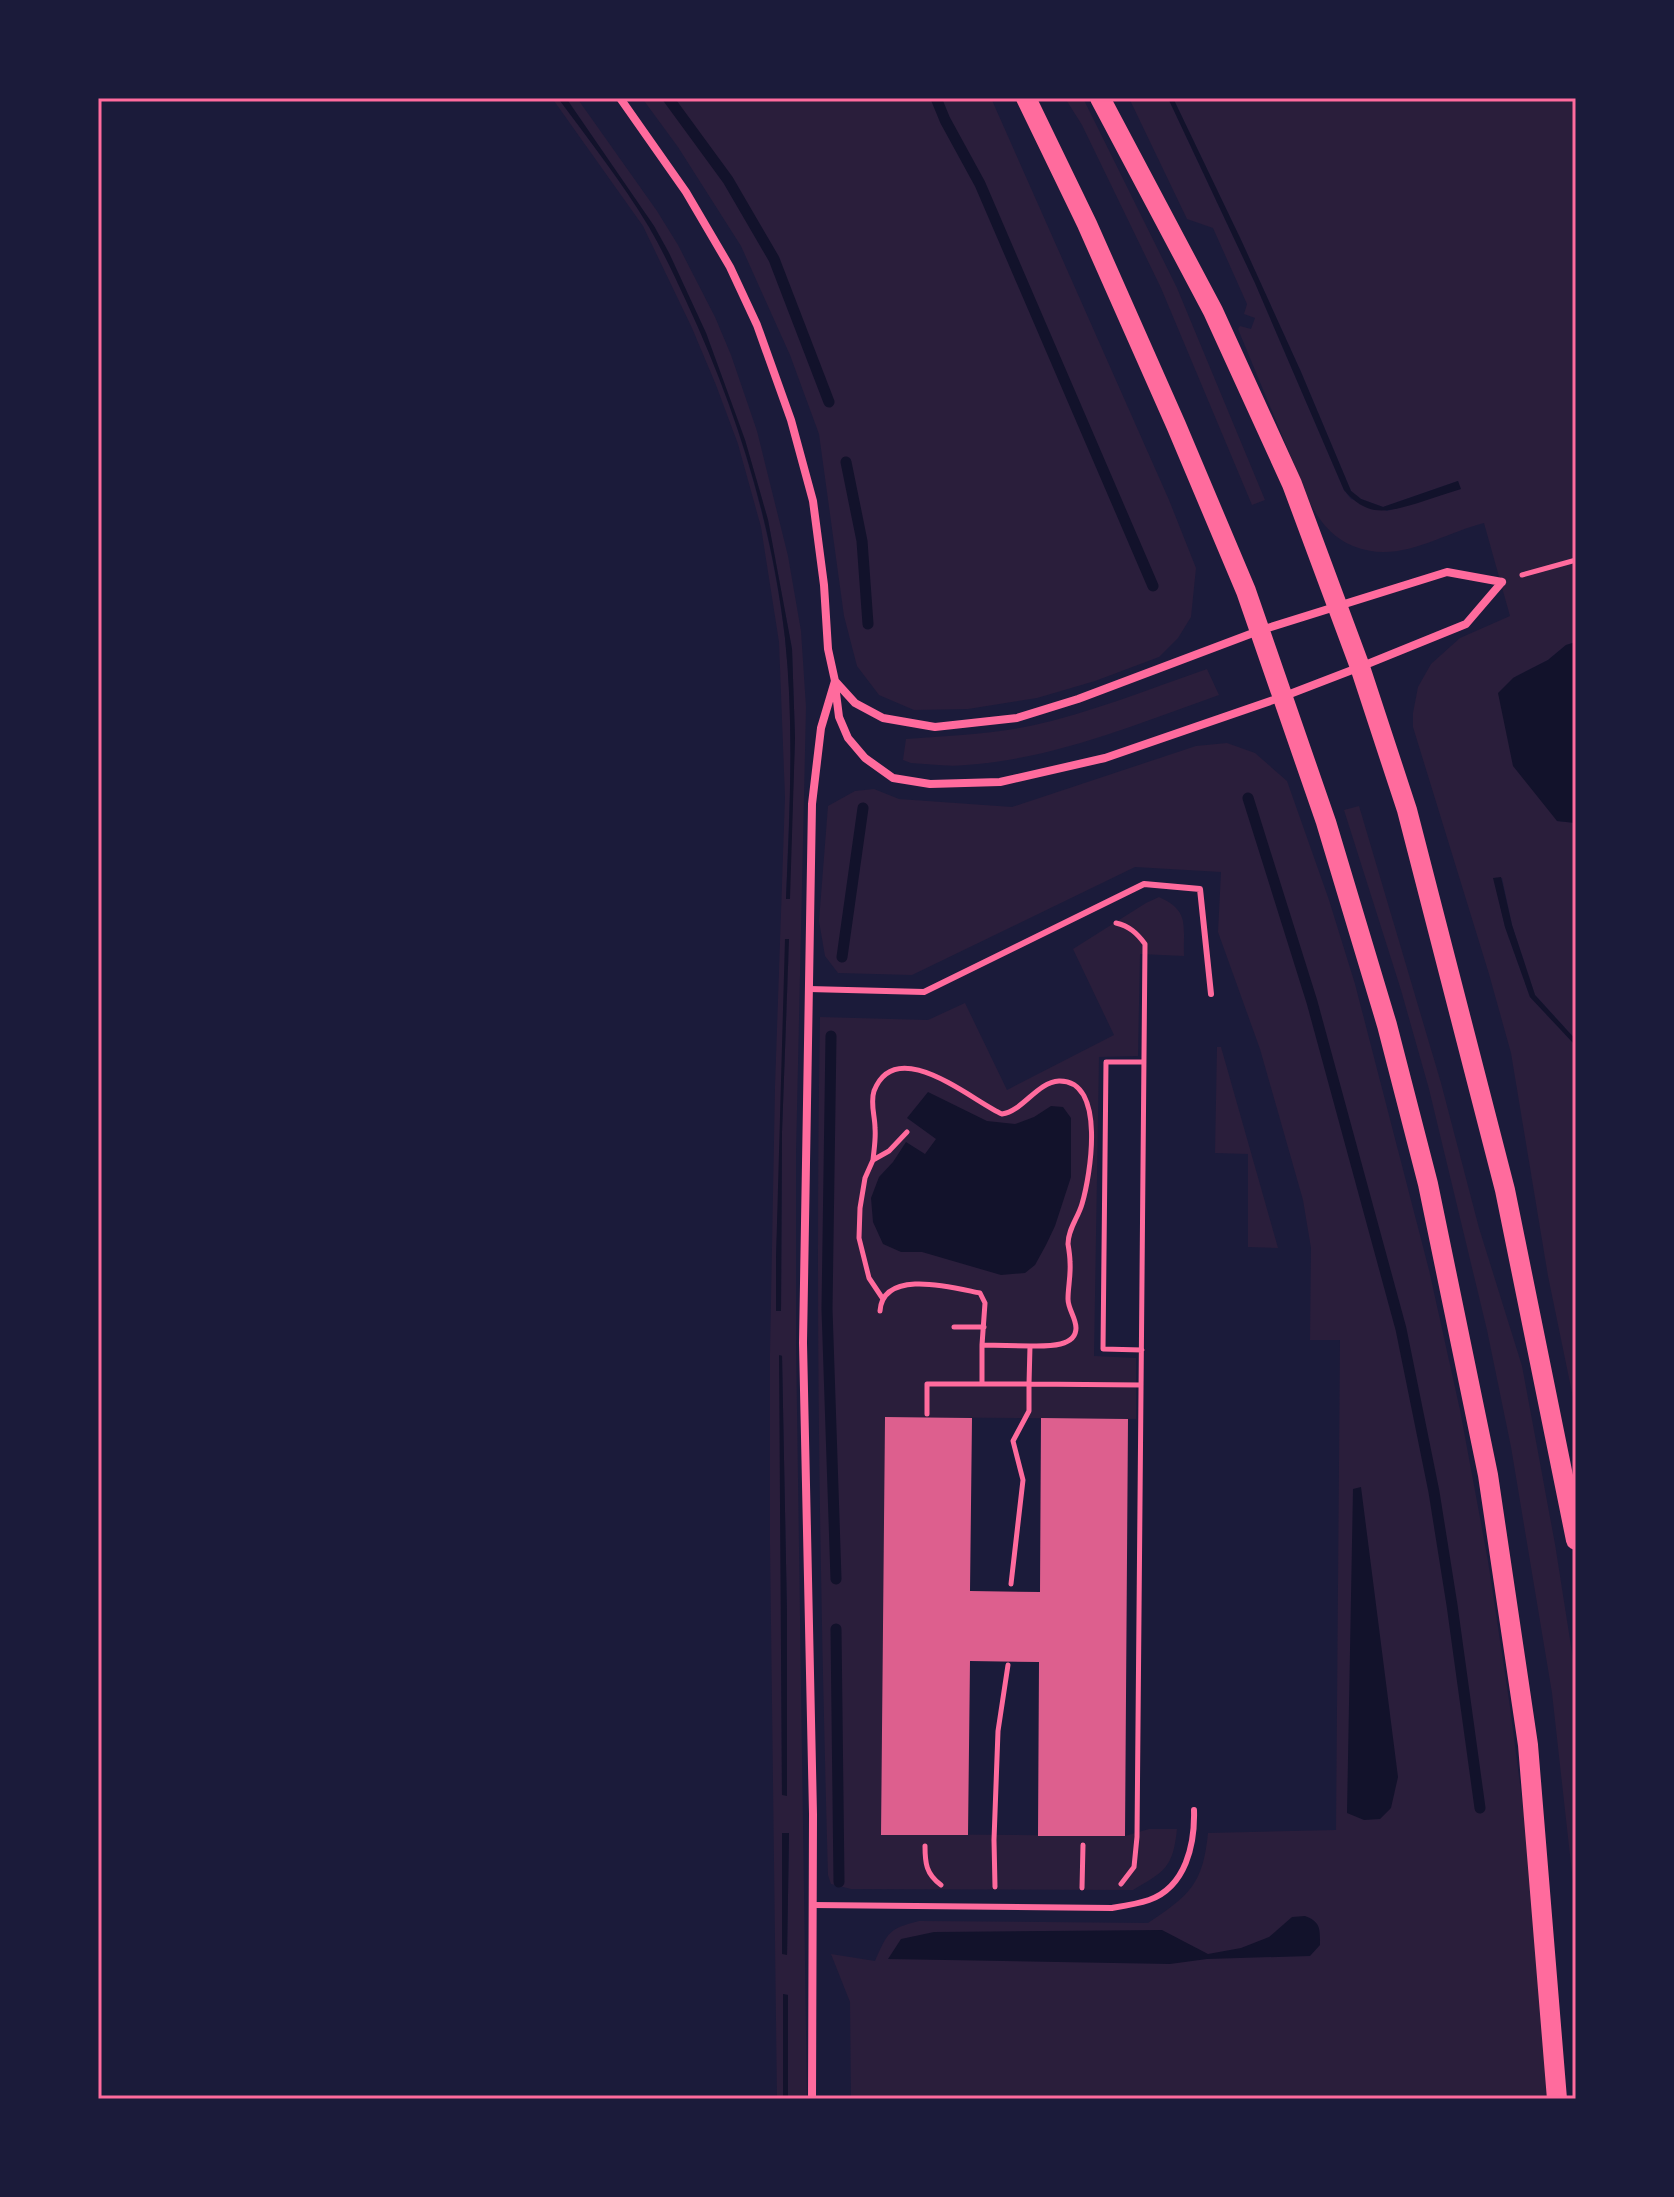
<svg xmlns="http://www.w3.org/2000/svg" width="1674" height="2197" viewBox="0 0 1674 2197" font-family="'Alegreya Sans',sans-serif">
<rect width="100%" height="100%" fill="#1b1b3a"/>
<!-- green -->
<path fill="#2a1e3b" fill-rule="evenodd" d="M 552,98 L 558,98 C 589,140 622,182 649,227 C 663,251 675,277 687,302 C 736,408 771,522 785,638 C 795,724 789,812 786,898 L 789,899 L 795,738 L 792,649 L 768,520 L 745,440 L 706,333 L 669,253 L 654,226 L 566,98 L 577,98 L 657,211 L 678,245 L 715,317 L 731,355 L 757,431 L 788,556 L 801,631 L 806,707 L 796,1154 L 796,1340 L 807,2099 L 788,2099 L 788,1995 L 783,1994 L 783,2099 L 777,2099 L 770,1545 L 770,1354 L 775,1087 L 785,797 L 779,642 L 761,527 L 738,444 L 716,385 L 692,328 L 643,226 ZM 789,939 L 782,1132 L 781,1310 L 776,1259 ZM 780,1355 L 782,1356 L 787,1615 L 787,1795 L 782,1795 ZM 782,1834 L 789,1834 L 787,1954 L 782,1953 Z
M 642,98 L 991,98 L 1169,500 L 1196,568 L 1191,617 L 1178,638 L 1159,657 L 1095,681 L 1037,698 L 968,709 L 914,710 L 879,695 L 857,666 L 844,616 L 819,434 L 790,355 L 741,246 L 678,147 Z
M 1065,98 L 1083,98 L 1177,288 L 1265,500 L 1252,505 L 1161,288 L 1082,125 Z
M 1129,98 L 1168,98 L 1255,283 L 1344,490 L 1351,499 L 1387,511 L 1460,489 L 1458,481 L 1383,507 L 1361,499 L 1351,491 L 1301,372 L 1242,242 L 1173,98 L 1576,98 L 1576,642 L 1566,645 L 1548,660 L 1513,678 L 1557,821 L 1576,823 L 1576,1040 L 1535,995 L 1512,925 L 1502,878 L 1494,878 L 1505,927 L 1530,997 L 1576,1046 L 1576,1412 L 1548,1276 L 1511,1053 L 1489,974 L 1413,727 L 1413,713 L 1418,687 L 1431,664 L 1460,638 L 1510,616 L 1484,523 C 1440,534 1399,565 1353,546 C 1333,538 1320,522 1310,503 L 1238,329 L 1240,326 L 1251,329 L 1255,318 L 1244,314 L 1247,304 L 1213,228 L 1187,219 Z
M 1207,669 L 1219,695 C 1137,724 1054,759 966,765 C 948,767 929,764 911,763 L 903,760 L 906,739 C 947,736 990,734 1030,726 C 1090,713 1149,689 1207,669 Z
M 1227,743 L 1255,753 L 1287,781 L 1329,900 L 1355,984 L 1429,1270 L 1460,1410 L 1488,1561 L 1510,1707 L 1529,1854 L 1549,2099 L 851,2099 L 850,2002 L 831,1954 L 875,1961 C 888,1932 888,1929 919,1921 L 1148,1923 C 1190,1895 1203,1884 1208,1833 L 1336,1830 L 1340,1340 L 1310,1340 L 1311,1248 L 1303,1200 L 1260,1049 L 1218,932 L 1221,872 L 1135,867 L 912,975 L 838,973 L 825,956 L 819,921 L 828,806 L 855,791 L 874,789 L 899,799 L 1012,807 L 1196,746 Z
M 1359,806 L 1441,1083 L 1479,1228 L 1522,1366 L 1555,1544 L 1576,1678 L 1576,1909 L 1552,1693 L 1511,1447 L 1487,1330 L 1429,1089 L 1401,990 L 1344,810 Z
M 1159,897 C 1190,911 1183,925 1184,956 L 1140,954 L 1138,1056 L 1099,1057 L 1094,1356 L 1136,1358 L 1136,1419 L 885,1417 L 881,1834 L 1125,1836 L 1149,1829 L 1177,1829 C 1173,1868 1165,1871 1133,1890 L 851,1889 L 831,1884 L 828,1875 C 820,1589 815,1303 820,1017 L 928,1020 L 965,1003 L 1007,1090 L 1114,1035 L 1073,949 L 1146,903 Z
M 1217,1047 L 1221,1047 L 1278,1248 L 1248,1247 L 1248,1154 L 1215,1153 Z"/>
<!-- water -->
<path fill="#12122b" d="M 558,98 L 566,98 L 654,226 L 669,253 L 706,333 L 745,440 L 768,520 L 792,649 L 795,738 L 790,899 L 786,899 C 790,812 794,725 785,638 C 772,522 736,408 687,303 C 675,277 663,251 649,227 C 622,182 589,140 558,98 Z
M 1168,98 L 1173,98 L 1242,242 L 1301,372 L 1351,491 L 1361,499 L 1383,507 L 1458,481 L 1461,489 C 1446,494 1432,498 1418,503 C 1387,512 1368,518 1344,490 L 1255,283 Z
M 1576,642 L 1576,823 L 1557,821 L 1513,766 L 1498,693 L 1513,678 L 1548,660 L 1566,645 Z
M 1501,877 L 1512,925 L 1535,995 L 1576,1040 L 1576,1046 L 1530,997 L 1505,927 L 1493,878 Z
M 785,939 L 789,939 L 782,1132 L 781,1311 L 776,1311 L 776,1259 Z
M 928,1092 L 987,1121 L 1015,1124 L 1034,1117 L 1051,1106 L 1063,1107 L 1071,1118 L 1071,1177 L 1055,1226 L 1046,1245 L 1035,1265 L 1025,1273 L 1001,1275 L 922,1252 L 901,1252 L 883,1244 L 873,1222 L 871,1198 L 879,1177 L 893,1162 L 906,1142 L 925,1154 L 936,1139 L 907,1118 Z
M 779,1355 L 782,1356 L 787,1615 L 787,1796 L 782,1795 Z
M 1361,1487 L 1398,1777 L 1391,1808 L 1380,1819 L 1364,1820 L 1347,1813 L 1353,1489 Z
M 782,1833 L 789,1833 L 787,1955 L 782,1954 Z
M 1305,1916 C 1321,1922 1320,1929 1320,1945 L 1310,1956 L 1207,1959 L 1170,1964 L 888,1959 L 901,1939 L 934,1932 L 1162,1930 L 1208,1954 L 1241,1948 L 1269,1937 L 1292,1917 Z
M 783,1994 L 788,1995 L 788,2099 L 783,2099 Z"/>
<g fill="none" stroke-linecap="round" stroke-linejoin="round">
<!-- stream -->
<path stroke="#12122b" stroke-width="11" d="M 668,98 L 728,180 L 774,259 L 829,402
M 936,98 L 945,120 L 980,184 L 1153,586
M 846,462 L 862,541 L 868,624
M 1248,798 L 1312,1002 L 1401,1329 L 1434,1492 L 1452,1605 L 1480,1808
M 842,957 L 863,808
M 831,1036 L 827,1309 L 836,1579
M 836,1629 L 839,1882"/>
</g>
<!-- building -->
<path fill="#dd5f8e" d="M 885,1417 L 972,1418 L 970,1591 L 1040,1592 L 1041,1418 L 1128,1419 L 1125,1836 L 1038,1836 L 1039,1662 L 970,1661 L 968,1835 L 881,1835 Z"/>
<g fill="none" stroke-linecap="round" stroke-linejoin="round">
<!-- path -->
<path stroke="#ff6b9d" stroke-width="5" d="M 1522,575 L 1576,560
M 1116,923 C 1129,926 1137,933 1145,944 L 1137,1837 L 1134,1867 L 1121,1884
M 907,1132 L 889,1151 L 873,1160 C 874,1149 876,1139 875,1128 C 875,1116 870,1103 874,1091 C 896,1034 971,1100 1002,1114 C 1023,1111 1037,1082 1059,1081 C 1107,1080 1090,1177 1082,1204 C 1078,1218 1068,1229 1068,1244 C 1069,1250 1070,1256 1070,1262 C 1071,1275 1068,1287 1068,1299 C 1068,1309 1076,1318 1076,1328 C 1076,1348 1044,1346 1030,1346 L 1029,1384 L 927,1384 L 927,1414
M 873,1160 L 865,1178 L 860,1208 L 859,1238 L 869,1278 L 883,1299
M 880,1311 C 883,1268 954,1288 980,1293 L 985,1303 L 982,1345 L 1030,1346
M 954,1327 L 984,1327
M 1142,1350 L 1103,1349 L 1106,1062 L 1144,1062
M 982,1384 L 982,1345
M 1011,1584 L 1023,1480 L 1013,1441 L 1029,1411 L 1029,1384 L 1141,1385
M 925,1846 C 925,1863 926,1874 941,1885
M 995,1887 L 994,1840 L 998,1731 L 1008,1665
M 1082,1888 L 1083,1845"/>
<!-- service -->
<path stroke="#ff6b9d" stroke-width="6" d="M 809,989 L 924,992 L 1144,884 L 1200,889 L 1211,994
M 813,1905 L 1112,1908 C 1124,1906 1137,1904 1149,1900 C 1186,1887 1195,1844 1194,1810"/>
<!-- minor -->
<path stroke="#ff6b9d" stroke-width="8" d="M 620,98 L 686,192 L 730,267 L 757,325 L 791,420 L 813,501 L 824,585 L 828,649 L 835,681 L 821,728 L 812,804 L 803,1343 L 813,1814 L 812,2099
M 835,681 L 855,703 L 883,718 L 935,727 L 1017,718 L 1078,699 L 1261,630 L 1447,572 L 1502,582
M 835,685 L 839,717 L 848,738 L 865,758 L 893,778 L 930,784 L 1000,782 L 1105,758 L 1282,697 L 1360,667 L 1466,624 L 1502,582"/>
<!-- primary -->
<path stroke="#ff6b9d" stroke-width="20" d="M 1026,98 L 1087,224 L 1176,425 L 1246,591 L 1326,822 L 1387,1025 L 1428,1184 L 1488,1475 L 1528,1745 L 1557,2099
M 1100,98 L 1213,311 L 1292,484 L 1360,667 L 1407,810 L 1505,1190 L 1576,1540"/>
</g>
<!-- border -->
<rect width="1674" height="2197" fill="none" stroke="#1b1b3a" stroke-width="200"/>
<rect x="100" y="100" width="1474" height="1997" fill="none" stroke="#ff6b9d" stroke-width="3"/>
</svg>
